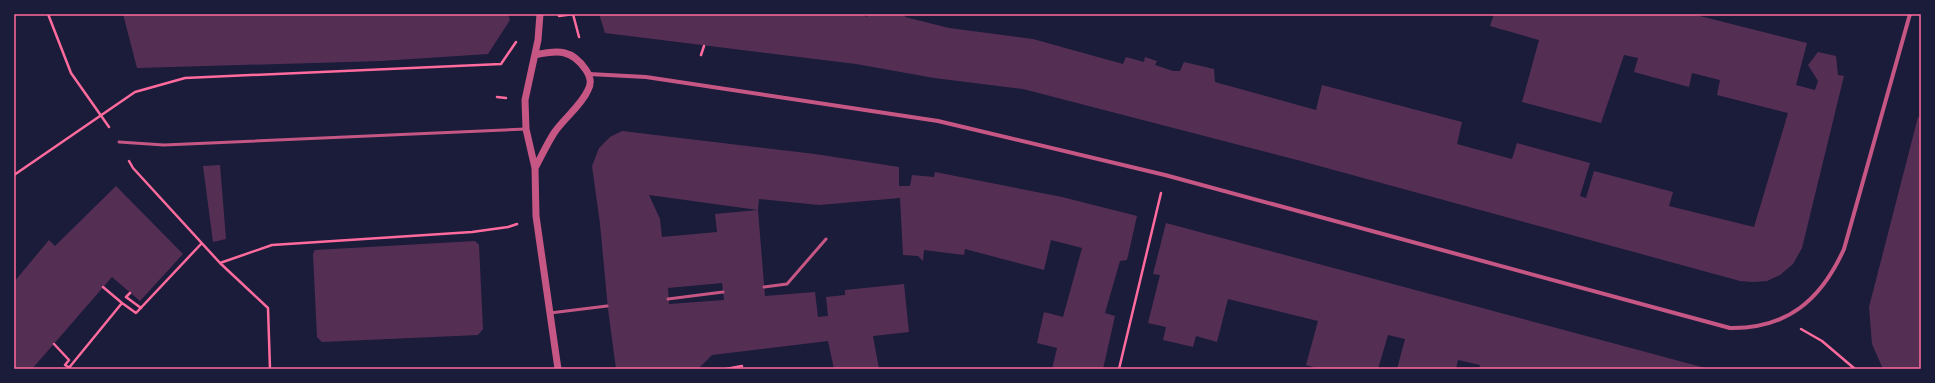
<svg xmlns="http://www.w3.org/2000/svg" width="1935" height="383" viewBox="0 0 1935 383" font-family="Arial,sans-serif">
<rect width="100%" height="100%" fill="#1b1b3a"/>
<!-- building -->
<path fill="#542f53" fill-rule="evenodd" d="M 123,14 L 508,14 L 510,20 L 488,54 L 381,61 L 137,68 Z
M 599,14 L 861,14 L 867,17 L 868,14 L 905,14 L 905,17 L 949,28 L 1033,39 L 1123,64 L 1126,57 L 1144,62 L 1145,57 L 1157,61 L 1155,65 L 1173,71 L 1180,71 L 1184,62 L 1214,69 L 1215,82 L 1316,110 L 1322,85 L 1462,122 L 1457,144 L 1512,159 L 1517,143 L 1590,163 L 1580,196 L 1586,198 L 1594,171 L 1673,192 L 1669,206 L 1754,227 L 1788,113 L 1717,95 L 1720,80 L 1692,73 L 1689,87 L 1634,72 L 1638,58 L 1624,55 L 1601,123 L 1522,102 L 1539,40 L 1490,26 L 1494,14 L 1692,14 L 1807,43 L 1796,85 L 1815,90 L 1818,81 L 1808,65 L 1818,52 L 1836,56 L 1838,75 L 1844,76 L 1802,248 L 1793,264 L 1780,275 L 1767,281 L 1752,282 L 1740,281 L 1301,161 L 1023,89 L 934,78 L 856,64 L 605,33 Z
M 1918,117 L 1921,118 L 1921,369 L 1883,369 L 1872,344 L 1869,307 Z
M 622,131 L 815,154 L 899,167 L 899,186 L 910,186 L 912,175 L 934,177 L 935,172 L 1062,197 L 1137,216 L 1127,260 L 1120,261 L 1105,313 L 1115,316 L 1103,369 L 1052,369 L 1057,348 L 1037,343 L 1044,312 L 1063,317 L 1082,248 L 1051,240 L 1044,270 L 965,249 L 964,255 L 924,250 L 923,261 L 918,256 L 903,255 L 900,198 L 819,205 L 759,199 L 758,210 L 649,195 L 660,219 L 662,237 L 717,232 L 715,214 L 758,210 L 765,296 L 815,292 L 818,317 L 828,316 L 826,297 L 845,295 L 845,290 L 904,284 L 909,332 L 873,336 L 879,369 L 834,369 L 828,341 L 712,355 L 699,368 L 616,369 L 608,309 L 600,224 L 592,166 L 599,148 L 610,137 ZM 722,283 L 724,300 L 669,304 L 668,288 Z
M 220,165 L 226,239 L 213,242 L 203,166 Z
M 116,186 L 183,254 L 140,301 L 112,277 L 32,369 L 14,369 L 14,282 L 49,240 L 55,246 Z
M 1166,223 L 1248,245 L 1709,369 L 1479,369 L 1480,365 L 1458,360 L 1456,369 L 1397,369 L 1405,339 L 1388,335 L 1378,369 L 1320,369 L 1306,365 L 1318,321 L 1228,299 L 1217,342 L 1196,336 L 1193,347 L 1163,340 L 1166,327 L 1148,323 L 1160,275 L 1153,274 Z
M 475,241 L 479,245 L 483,329 L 478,335 L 322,342 L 317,337 L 313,254 L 315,250 Z"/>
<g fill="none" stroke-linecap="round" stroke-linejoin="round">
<!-- path -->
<path stroke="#ff6b9d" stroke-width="2.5" d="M 48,14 L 71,73 L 109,127
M 573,14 L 579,37
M 559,16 L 574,14
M 701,55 L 704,46
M 497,97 L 506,98
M 129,161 L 133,168 L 220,263 L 272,245 L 472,232 L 508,227 L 517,224
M 14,175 L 135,92 L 185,78 L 501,64 L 516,42
M 220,263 L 268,308 L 270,369
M 103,287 L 122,303
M 130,293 L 126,297 L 141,308
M 1801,329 L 1822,341 L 1855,369
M 54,344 L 69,360 L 65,365 L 70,368
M 68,369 L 122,303 L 136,313 L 201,244
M 726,369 L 742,366
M 1119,369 L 1161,193"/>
<!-- service -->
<path stroke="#c65784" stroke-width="3" d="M 119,142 L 164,145 L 526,129
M 764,287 L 787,284 L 826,239
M 668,299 L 723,292
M 550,313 L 607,306"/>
<!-- minor -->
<path stroke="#c65784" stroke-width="4" d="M 589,74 L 646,77 L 938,121 L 1165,175 L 1730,328 C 1787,329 1821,300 1844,249 L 1910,14"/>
<!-- tertiary -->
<path stroke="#c65784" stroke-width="7" d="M 540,14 L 538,40 L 525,100 L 526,129 L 535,168 L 536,216 L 558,369
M 535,168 C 541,157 547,144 554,133 C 564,118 581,106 588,90 C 592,83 590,76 586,70 C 572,49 558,50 535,55"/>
</g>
<!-- border -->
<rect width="1935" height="383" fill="none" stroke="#1b1b3a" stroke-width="30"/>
<rect x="15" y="15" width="1905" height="353" fill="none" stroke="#ff6b9d" stroke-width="1.5"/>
</svg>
